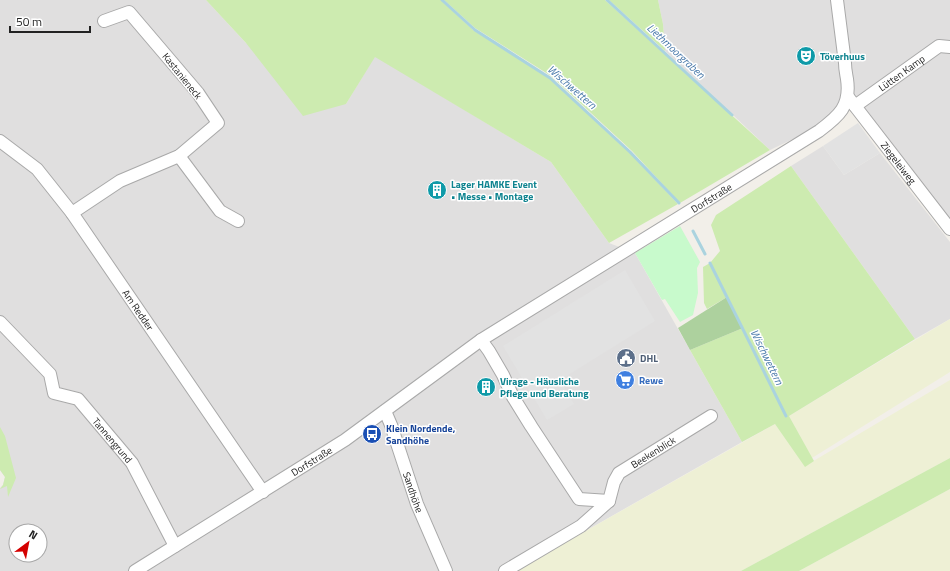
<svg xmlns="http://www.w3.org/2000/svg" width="950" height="571" viewBox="0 0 950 571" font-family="'Titillium Web',sans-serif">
<rect width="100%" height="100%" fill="#f2efe9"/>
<!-- residential -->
<path fill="#e0dfdf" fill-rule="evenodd" d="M 0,0 L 206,0 L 246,43 L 346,104 L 375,56 L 551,162 L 609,243 L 635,253 L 742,442 L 515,571 L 0,571 L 0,488 L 3,485 L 5,477 L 0,470 ZM 16,531 L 40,531 L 40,555 L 16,555 Z
M 658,0 L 950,0 L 950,221 L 844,87 L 840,107 L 816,128 L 770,150 L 665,51 L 663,24 Z
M 823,146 L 844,175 L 880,153 L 950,242 L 950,319 L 915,339 L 791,166 Z"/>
<!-- farmland -->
<path fill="#eef0d5" d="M 950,319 L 950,372 L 812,458 L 789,416 Z
M 950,380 L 950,458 L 741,571 L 515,571 L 775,424 L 805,466 Z
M 950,489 L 950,571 L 799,571 Z"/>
<!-- grass -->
<path fill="#cdebb0" d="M 206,0 L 441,0 L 473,30 L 549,78 L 629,152 L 678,204 L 609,243 L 551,162 L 375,57 L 346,104 L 303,116 L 246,43 Z
M 444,0 L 605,0 L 770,150 L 680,203 L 632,151 L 551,76 L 475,28 Z
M 609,0 L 658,0 L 663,24 L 665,51 Z
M 791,166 L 915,339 L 789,416 L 814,461 L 805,467 L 775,424 L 742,442 L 690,350 L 743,328 L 727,297 L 707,309 L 704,303 L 703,267 L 710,263 L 720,251 L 711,225 L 716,215 Z
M 0,427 L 5,436 L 16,478 L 8,497 L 7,486 L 0,489 L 3,485 L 5,477 L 0,470 Z
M 950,458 L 950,489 L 799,571 L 741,571 Z"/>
<!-- forest -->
<path fill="#add19e" d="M 727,297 L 743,328 L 690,350 L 678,328 Z"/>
<!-- park -->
<path fill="#c8facc" d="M 680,226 L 700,262 L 697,268 L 698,293 L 693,315 L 680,322 L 665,299 L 662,300 L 635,253 Z"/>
<!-- parking -->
<path fill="#e2e2e2" d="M 858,123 L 880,153 L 844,175 L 823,146 Z
M 625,270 L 655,321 L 568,375 L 573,382 L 564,388 L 574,404 L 547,420 L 503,346 Z"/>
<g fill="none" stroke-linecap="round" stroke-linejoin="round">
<!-- stream -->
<path stroke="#aad3df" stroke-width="3" d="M 442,0 L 475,30 L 550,78 L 630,152 L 679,203
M 607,0 L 732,115
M 693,231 L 705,254
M 710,263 L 786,416"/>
<!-- street casing -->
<g stroke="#a9a9a9" stroke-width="14">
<g id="street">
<path id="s1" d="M 848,97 L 950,229"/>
<path id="s2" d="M 855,106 L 939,46 L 950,47"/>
<path id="s3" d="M 0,141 L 37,169 L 72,213 L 263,492"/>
<path d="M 179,156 L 220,211 L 238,221"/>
<path d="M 72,213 L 120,181 L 179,156 L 218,123 L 198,93 L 129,12 L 104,21"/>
<path id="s4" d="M 0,322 L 50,374 L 54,393 L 78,399 L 132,463 L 175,546"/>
<path id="s5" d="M 481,340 L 489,351 L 503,375 L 513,397 L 531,426 L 579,499 L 609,501 L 614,482 L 619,473 L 711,416"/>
<path id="s6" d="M 385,411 L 391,425 L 417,504 L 446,571"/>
<path id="s7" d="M 135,571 L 345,440 L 481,340 L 819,131 C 839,116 851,106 847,79 C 846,73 845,69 845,63 L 837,0"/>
<path d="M 505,571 L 581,526 L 609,501"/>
</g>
</g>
<!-- street -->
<use href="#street" stroke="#fff" stroke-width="12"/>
</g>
<!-- icons -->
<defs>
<g id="theatre-disc" transform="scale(1)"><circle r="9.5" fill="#0f9aa8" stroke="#fff"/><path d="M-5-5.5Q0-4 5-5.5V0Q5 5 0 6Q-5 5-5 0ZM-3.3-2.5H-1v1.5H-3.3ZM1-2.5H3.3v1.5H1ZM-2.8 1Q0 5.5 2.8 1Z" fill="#fff"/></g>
<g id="building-disc" transform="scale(1)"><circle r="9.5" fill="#0f9aa8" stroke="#fff"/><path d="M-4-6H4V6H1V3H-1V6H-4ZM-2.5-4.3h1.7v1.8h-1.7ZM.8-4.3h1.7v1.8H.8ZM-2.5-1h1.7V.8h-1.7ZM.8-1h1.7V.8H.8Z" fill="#fff"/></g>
<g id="civic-disc" transform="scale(1)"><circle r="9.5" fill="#5c6f8a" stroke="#fff"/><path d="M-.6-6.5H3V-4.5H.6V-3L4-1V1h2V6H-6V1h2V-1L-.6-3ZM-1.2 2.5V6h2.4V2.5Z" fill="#fff"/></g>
<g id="supermarket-disc" transform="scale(1)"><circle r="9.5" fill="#3f7fe0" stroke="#fff"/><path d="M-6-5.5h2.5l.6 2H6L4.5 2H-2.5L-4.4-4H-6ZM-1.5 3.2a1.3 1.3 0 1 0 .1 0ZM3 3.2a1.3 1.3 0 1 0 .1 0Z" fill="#fff"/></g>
<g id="bus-disc" transform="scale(1)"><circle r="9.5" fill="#1a4fb4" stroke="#fff"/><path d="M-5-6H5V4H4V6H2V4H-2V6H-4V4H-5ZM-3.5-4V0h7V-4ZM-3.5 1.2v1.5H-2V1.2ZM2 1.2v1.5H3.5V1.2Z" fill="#fff"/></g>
</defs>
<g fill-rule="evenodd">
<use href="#theatre-disc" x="806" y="56"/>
<use href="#building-disc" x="437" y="190"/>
<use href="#civic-disc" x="626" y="358"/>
<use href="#supermarket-disc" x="625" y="380"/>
<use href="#building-disc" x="486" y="387"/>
<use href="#bus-disc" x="372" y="434"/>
</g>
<g text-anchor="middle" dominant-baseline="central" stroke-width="3" stroke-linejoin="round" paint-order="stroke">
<!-- culture labels -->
<g font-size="10" font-weight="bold" fill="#0d838f" stroke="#fff" text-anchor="start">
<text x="820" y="56">Töverhuus</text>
<text x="451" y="184">Lager HAMKE Event<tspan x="451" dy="12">• Messe • Montage</tspan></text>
<text x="500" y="381">Virage - Häusliche<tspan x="500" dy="12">Pflege und Beratung</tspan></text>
</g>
<!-- street labels -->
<g font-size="10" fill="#222" stroke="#fff">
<text stroke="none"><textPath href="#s2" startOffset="57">Lütten Kamp</textPath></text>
<text transform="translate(182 76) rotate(51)">Kastanieneck</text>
<text stroke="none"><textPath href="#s1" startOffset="83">Ziegeleiweg</textPath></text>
<text stroke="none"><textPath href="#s7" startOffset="687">Dorfstraße</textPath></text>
<text stroke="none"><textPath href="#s3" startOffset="220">Am Redder</textPath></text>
<text stroke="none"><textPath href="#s4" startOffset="170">Tannengrund</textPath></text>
<text stroke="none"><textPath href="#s5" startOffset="287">Beekenblick</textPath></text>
<text stroke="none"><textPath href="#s7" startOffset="208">Dorfstraße</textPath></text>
<text stroke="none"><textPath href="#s6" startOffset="86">Sandhöhe</textPath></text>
</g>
<!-- service labels -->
<g font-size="10" font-weight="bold" fill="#4e5e75" stroke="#fff" text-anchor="start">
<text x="640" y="358">DHL</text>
</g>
<!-- shop labels -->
<g font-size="10" font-weight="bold" fill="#366cbe" stroke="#fff" text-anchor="start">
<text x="639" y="380">Rewe</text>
</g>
<!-- transit labels -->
<g font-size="10" font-weight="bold" fill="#164399" stroke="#fff" text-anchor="start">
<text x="386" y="428">Klein Nordende,<tspan x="386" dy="12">Sandhöhe</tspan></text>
</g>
<!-- water labels -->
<g font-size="11" font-style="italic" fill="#4a7aab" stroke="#fff">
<text transform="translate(676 51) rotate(43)">Liethmoorgraben</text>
<text transform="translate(572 87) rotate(41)">Wischwettern</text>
<text transform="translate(767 357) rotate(64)">Wischwettern</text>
</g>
</g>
<!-- north arrow -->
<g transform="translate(28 543) rotate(32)"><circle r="19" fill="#ffffff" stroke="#a7a7a7"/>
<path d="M0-3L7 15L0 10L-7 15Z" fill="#d40000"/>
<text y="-6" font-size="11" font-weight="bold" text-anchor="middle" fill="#222222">N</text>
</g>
<!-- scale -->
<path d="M10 26v6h80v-6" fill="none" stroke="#222222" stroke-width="2"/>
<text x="16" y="26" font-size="12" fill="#222222" stroke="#ffffff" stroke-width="3" paint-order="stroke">50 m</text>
</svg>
